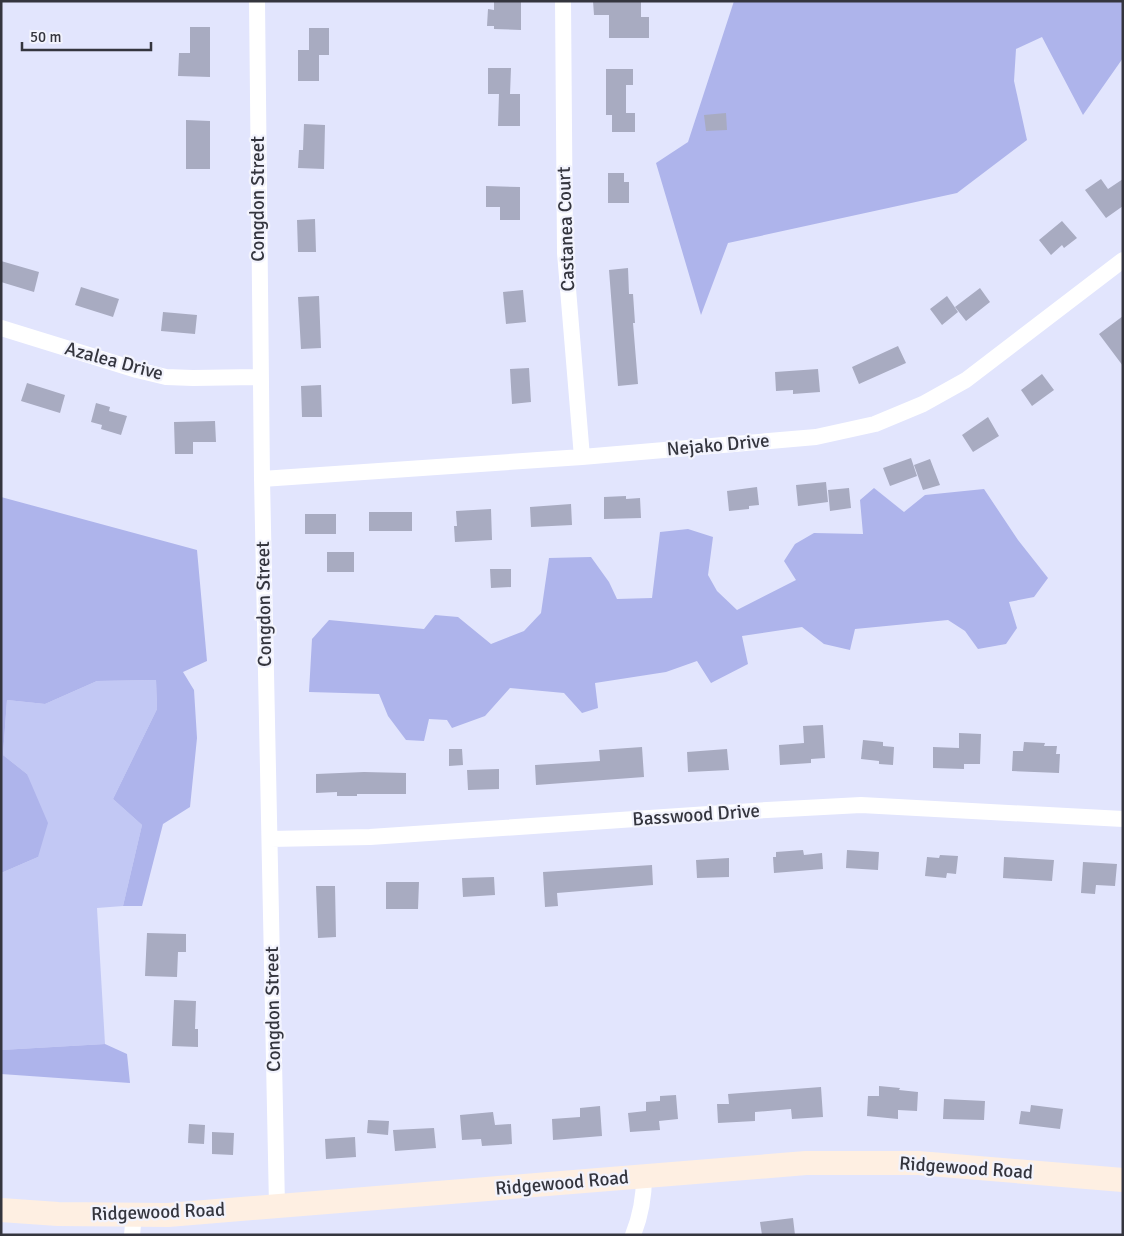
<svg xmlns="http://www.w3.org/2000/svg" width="1124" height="1236" viewBox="0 0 1124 1236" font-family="Signika,sans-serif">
<rect width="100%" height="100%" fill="#e2e5fd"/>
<!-- green -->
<path fill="#c2c8f4" d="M 156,680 L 157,709 L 113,799 L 142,825 L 123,906 L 97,908 L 105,1044 L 1,1050 L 1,873 L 38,857 L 27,774 L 3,755 L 7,700 L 45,704 L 97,681 Z"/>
<!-- forest -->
<path fill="#aeb4eb" d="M 734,1 L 1123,1 L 1123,58 L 1083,115 L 1042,37 L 1016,49 L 1014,81 L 1027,140 L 957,193 L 728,243 L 701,315 L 656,163 L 688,142 Z
M 874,488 L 904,512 L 925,495 L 984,489 L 1018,540 L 1048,578 L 1034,597 L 1009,602 L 1017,628 L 1006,644 L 978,649 L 965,631 L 948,620 L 855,629 L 850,650 L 824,644 L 802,627 L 742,636 L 748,664 L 711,683 L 697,661 L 666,672 L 595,683 L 598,708 L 582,713 L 564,693 L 510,688 L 485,716 L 452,728 L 447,720 L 429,719 L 424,741 L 406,740 L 388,716 L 379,694 L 309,692 L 312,639 L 329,620 L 424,629 L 435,615 L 458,617 L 491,644 L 524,631 L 541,613 L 549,558 L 591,557 L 609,582 L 617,599 L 652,598 L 660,532 L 688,529 L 713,537 L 708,575 L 717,591 L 737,610 L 796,580 L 784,561 L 795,544 L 814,533 L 863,534 L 860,500 Z
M 1,497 L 197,550 L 207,661 L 183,672 L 194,690 L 197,738 L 190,807 L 163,824 L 142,906 L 123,906 L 142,825 L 113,799 L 157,709 L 156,680 L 97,681 L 45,704 L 7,700 L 3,755 L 27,774 L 48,823 L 38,857 L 1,873 Z
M 105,1044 L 127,1054 L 130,1083 L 1,1074 L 1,1050 Z"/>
<!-- building -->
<path fill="#a8abc1" d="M 494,1 L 521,1 L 521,30 L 494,29 L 494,26 L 487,26 L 488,9 L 494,10 Z
M 593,1 L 641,1 L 641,17 L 649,17 L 649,38 L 609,38 L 609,15 L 594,15 Z
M 190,27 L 210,27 L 210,77 L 178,76 L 179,53 L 190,53 Z
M 309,28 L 329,28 L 329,55 L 319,55 L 319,81 L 298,81 L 298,50 L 309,50 Z
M 488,68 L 511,68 L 510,94 L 520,94 L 520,126 L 498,126 L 499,94 L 488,94 Z
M 606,69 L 633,69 L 633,85 L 626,85 L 626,113 L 635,113 L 635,132 L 612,132 L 612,115 L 606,115 Z
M 726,113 L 727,130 L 706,131 L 704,115 Z
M 186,120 L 210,121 L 210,169 L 186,169 Z
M 304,124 L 325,125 L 324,169 L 298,168 L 299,150 L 303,150 Z
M 608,173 L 624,173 L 624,182 L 629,182 L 629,203 L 608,203 Z
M 1101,179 L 1108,189 L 1123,179 L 1123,206 L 1106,218 L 1085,190 Z
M 486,186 L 520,187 L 520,220 L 500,220 L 500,207 L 486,207 Z
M 315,219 L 316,252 L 298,252 L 297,220 Z
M 1062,221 L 1077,238 L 1064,248 L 1062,245 L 1051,255 L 1039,240 Z
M 1,261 L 39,272 L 34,292 L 1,282 Z
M 628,268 L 629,294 L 633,294 L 635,323 L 633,323 L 638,384 L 618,386 L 609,270 Z
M 81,287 L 119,299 L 113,317 L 75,305 Z
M 980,288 L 990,302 L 966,321 L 955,307 Z
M 523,290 L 526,322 L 506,324 L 503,292 Z
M 319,296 L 321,348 L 301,349 L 298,297 Z
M 947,296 L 958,312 L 942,325 L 930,309 Z
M 163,312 L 197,315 L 195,334 L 161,331 Z
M 1123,316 L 1123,366 L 1099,334 Z
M 898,346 L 906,363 L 859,384 L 852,367 Z
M 529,368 L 531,402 L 512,404 L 510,369 Z
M 818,369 L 820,392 L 793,394 L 793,390 L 776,391 L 775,372 Z
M 1042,374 L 1054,390 L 1032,406 L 1021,390 Z
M 27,383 L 65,395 L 60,413 L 21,401 Z
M 321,385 L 322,417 L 302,417 L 301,386 Z
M 96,403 L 110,407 L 109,411 L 127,416 L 121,435 L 101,429 L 102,425 L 91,422 Z
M 988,417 L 999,436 L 973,452 L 962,435 Z
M 215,421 L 216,442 L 193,442 L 193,454 L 175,454 L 174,422 Z
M 911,458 L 917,476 L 890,486 L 883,468 Z
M 930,459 L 940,485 L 923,490 L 914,465 Z
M 826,482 L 828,502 L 798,506 L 796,485 Z
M 757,487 L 759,505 L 749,506 L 749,509 L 729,511 L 727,491 Z
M 849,488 L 851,508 L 830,511 L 828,490 Z
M 626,496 L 626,499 L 640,498 L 641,518 L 604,519 L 604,497 Z
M 571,504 L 572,525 L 531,527 L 530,507 Z
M 491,509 L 492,540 L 455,542 L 454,526 L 457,526 L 456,511 Z
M 369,512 L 412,512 L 412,531 L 369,531 Z
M 305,514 L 336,514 L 336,534 L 305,534 Z
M 327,552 L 354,552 L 354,572 L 327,572 Z
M 490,569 L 511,569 L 511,587 L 491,588 Z
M 823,725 L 825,758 L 811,759 L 811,763 L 780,765 L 779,745 L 804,743 L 803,726 Z
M 959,733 L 981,734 L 980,764 L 964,764 L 964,769 L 933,768 L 933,747 L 959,748 Z
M 863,740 L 883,742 L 883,746 L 894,747 L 893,765 L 879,764 L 879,761 L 861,759 Z
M 1024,742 L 1045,743 L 1044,746 L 1057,746 L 1056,754 L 1060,754 L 1059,773 L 1012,771 L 1013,751 L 1023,751 Z
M 642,747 L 644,777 L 536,785 L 535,765 L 600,761 L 599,750 Z
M 449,749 L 462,749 L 463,765 L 449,766 Z
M 727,749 L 729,770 L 688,772 L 687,752 Z
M 499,769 L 499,789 L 468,790 L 467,770 Z
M 364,772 L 406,773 L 406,794 L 357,794 L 357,796 L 337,796 L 337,792 L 316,793 L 316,774 Z
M 803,850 L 804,855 L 822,853 L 823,869 L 774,873 L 773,857 L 776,857 L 776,852 Z
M 847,850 L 879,852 L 878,870 L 846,868 Z
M 940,855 L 958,856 L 956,874 L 947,873 L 946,878 L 925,876 L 927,857 L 939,858 Z
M 1004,857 L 1054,860 L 1052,881 L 1003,878 Z
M 729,858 L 729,877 L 697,878 L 696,860 Z
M 1083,862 L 1117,864 L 1115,886 L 1096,885 L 1095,894 L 1081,893 Z
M 652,865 L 653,885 L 557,893 L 558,906 L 545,907 L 543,872 Z
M 494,877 L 495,895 L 463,897 L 462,878 Z
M 386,882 L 419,882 L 418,909 L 386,909 Z
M 316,886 L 335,886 L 336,937 L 318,938 Z
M 147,933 L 186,934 L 186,952 L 178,952 L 177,977 L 145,976 Z
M 174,1000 L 196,1001 L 195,1029 L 198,1029 L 198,1047 L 172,1046 Z
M 879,1086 L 900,1088 L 899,1090 L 918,1092 L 917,1111 L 898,1110 L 898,1119 L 867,1116 L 868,1096 L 879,1096 Z
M 821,1087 L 823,1117 L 792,1119 L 791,1109 L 755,1112 L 755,1121 L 718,1123 L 717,1104 L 729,1104 L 728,1094 Z
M 676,1095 L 678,1119 L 659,1121 L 660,1130 L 630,1132 L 628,1113 L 646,1111 L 646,1102 L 660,1101 L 660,1096 Z
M 944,1099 L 985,1101 L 984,1120 L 943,1119 Z
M 1031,1105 L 1063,1109 L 1060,1129 L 1019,1124 L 1021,1111 L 1030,1112 Z
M 600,1106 L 602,1136 L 553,1140 L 552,1119 L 580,1117 L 580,1108 Z
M 493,1112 L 495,1125 L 511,1124 L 512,1144 L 482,1146 L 481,1139 L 462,1140 L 460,1115 Z
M 368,1120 L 389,1121 L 388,1135 L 367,1133 Z
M 189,1124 L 205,1125 L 204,1144 L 188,1143 Z
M 434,1128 L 436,1148 L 395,1151 L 393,1130 Z
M 212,1132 L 234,1133 L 233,1155 L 212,1154 Z
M 355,1137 L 356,1157 L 326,1159 L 325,1139 Z
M 793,1218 L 795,1235 L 762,1235 L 760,1222 Z"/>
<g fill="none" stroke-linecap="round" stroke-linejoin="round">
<!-- minor -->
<path stroke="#fff" stroke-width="16" d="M 257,1 L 262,479 L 277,1206
M 563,1 L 565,253 L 582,457
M 1,328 L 137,370 L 166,377 L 193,378 L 260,377
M 262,479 L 582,457 L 816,437 L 875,424 L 923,404 L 966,380 L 1123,260
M 270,839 L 370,837 L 767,810 L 861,805 L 1123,819
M 132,1235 L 134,1214
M 633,1235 C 641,1215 644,1198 644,1177"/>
<!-- secondary -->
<path stroke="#feefe2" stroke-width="24" d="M 1,1210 L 58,1214 L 168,1215 L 806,1163 L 918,1163 L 1123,1180"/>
</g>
<g text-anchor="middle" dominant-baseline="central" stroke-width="4.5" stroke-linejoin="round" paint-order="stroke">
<!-- street labels -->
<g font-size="19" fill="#34353e" stroke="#f2f3fd">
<text transform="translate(258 199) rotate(-90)">Congdon Street</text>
<text transform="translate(566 229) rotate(-92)">Castanea Court</text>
<text transform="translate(114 361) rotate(15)">Azalea Drive</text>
<text transform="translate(718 445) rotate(-5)">Nejako Drive</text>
<text transform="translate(264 604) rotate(-91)">Congdon Street</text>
<text transform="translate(696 815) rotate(-4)">Basswood Drive</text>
<text transform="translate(273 1009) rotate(-91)">Congdon Street</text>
<text transform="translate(966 1168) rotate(4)">Ridgewood Road</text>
<text transform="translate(562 1183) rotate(-5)">Ridgewood Road</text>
<text transform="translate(158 1212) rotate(-2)">Ridgewood Road</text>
</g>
</g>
<!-- border -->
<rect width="1124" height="1236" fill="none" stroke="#34353e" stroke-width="5"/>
<!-- scale -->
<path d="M22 42v8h129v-8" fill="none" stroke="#34353e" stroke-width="2.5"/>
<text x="30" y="42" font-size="15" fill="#34353e" stroke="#f2f3fd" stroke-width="4" paint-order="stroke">50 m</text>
</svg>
